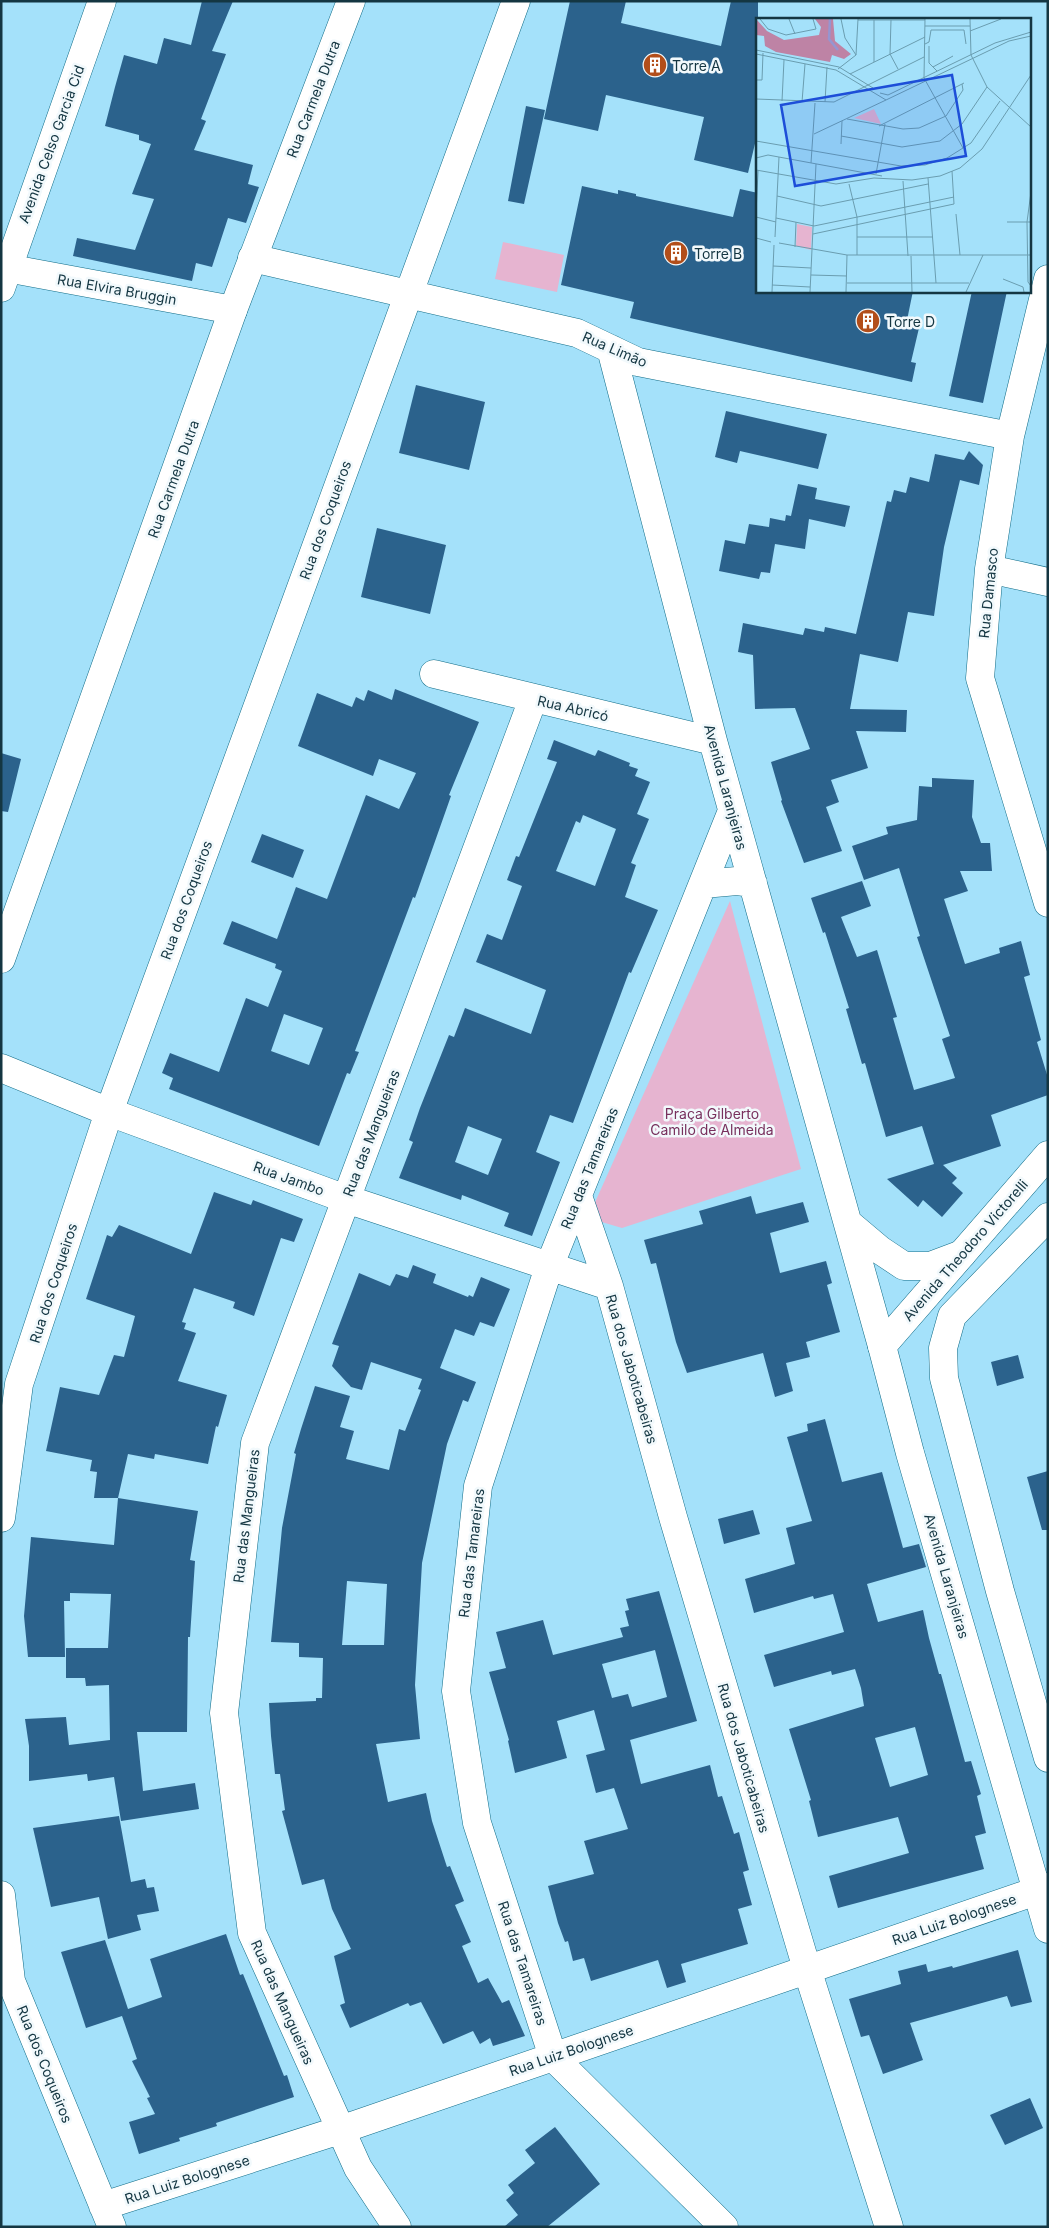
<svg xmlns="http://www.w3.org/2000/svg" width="1049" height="2228" viewBox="0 0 1049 2228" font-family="Inter,sans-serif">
<rect width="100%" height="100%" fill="#a4e1fa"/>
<!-- green -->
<path fill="#e6b4d0" d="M 503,242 L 564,255 L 557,292 L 495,279 Z
M 730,901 L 801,1169 L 622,1228 L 588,1218 Z"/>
<!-- building -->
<path fill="#2b628c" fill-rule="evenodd" d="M 202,1 L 233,1 L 212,51 L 226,54 L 201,119 L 206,121 L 194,150 L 253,165 L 248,184 L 259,187 L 246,223 L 228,218 L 212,267 L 196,263 L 192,281 L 73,256 L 77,238 L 135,250 L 154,199 L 132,194 L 151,144 L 139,140 L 139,135 L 105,126 L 115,87 L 124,55 L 157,64 L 164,38 L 191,45 Z
M 570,1 L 626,1 L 621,23 L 721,46 L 731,1 L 758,1 L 758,131 L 748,173 L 694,160 L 704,117 L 606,95 L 598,131 L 544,119 Z
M 526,106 L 545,110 L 524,204 L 508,201 Z
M 582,186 L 618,194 L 618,190 L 636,194 L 636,196 L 733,217 L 740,189 L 758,193 L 758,291 L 913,291 L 906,325 L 919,328 L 911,362 L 916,363 L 912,382 L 630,318 L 634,302 L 561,285 Z
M 972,291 L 1007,291 L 983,403 L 949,396 Z
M 416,385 L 485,402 L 469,470 L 399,453 Z
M 726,411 L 827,434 L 818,469 L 740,451 L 737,463 L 715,457 Z
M 969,451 L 983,465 L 979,485 L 960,480 L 944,547 L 934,616 L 908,612 L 898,662 L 860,654 L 850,709 L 907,710 L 906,732 L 856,731 L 868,768 L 831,780 L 839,802 L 826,807 L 842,851 L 804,863 L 781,801 L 782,800 L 771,762 L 810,749 L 795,708 L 755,709 L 753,655 L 738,652 L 743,623 L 803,635 L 805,628 L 824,632 L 825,627 L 856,634 L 887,501 L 891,502 L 894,490 L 906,493 L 910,477 L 929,482 L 935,454 L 964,460 Z
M 798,484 L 817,488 L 815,499 L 850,506 L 845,527 L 809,519 L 805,549 L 775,544 L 770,573 L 761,572 L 759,579 L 719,571 L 725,540 L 745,544 L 749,524 L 769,527 L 770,518 L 785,521 L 786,515 L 791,516 Z
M 377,528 L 446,545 L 430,614 L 361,597 Z
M 395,689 L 479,722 L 449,795 L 451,796 L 415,898 L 413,897 L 355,1051 L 359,1052 L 350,1074 L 347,1073 L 319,1146 L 169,1089 L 173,1078 L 162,1073 L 170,1053 L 219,1072 L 246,998 L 268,1007 L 282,971 L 275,968 L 276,964 L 223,944 L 232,921 L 277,939 L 296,887 L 327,899 L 366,795 L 399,809 L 416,773 L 379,759 L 373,776 L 298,746 L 317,693 L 352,707 L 356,697 L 364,701 L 368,690 L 392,700 ZM 284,1014 L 323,1028 L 309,1065 L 271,1051 Z
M 554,740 L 595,756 L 598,750 L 630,763 L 629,766 L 638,769 L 635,776 L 650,782 L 637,814 L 649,819 L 631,863 L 636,865 L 625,897 L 658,910 L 631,973 L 629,972 L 573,1123 L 550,1115 L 536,1152 L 560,1162 L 532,1236 L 504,1226 L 509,1213 L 462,1195 L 461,1200 L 399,1178 L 413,1142 L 409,1140 L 420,1108 L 449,1035 L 454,1037 L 465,1008 L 531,1034 L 546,990 L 476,962 L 487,934 L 502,940 L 522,886 L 507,880 L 516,856 L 519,857 L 557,762 L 547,759 ZM 583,815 L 616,829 L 595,886 L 556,871 L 576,821 L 580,823 ZM 468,1126 L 502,1139 L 488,1175 L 455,1162 Z
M 1,753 L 21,759 L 8,812 L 1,811 Z
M 932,778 L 974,780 L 972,817 L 981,843 L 990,843 L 992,871 L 960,871 L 968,891 L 944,899 L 965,964 L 1000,953 L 999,948 L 1021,941 L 1030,975 L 1024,977 L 1041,1040 L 1037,1042 L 1048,1078 L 1048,1095 L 991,1115 L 1001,1146 L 943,1165 L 957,1178 L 952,1183 L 963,1193 L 942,1217 L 923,1200 L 918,1207 L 887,1179 L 934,1164 L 922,1126 L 886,1137 L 865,1063 L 862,1064 L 846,1009 L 849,1008 L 825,932 L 823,933 L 811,898 L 862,881 L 871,906 L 841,917 L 857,957 L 877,950 L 897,1017 L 893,1018 L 914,1090 L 955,1078 L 942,1039 L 950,1036 L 917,937 L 920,936 L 899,868 L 864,880 L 852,846 L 888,834 L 886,827 L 917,820 L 919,786 L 932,787 Z
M 262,834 L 304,850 L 293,878 L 251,862 Z
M 214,1192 L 251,1205 L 253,1200 L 303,1219 L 294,1242 L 281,1238 L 254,1316 L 233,1308 L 235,1302 L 194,1288 L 182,1322 L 186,1323 L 184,1329 L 196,1333 L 178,1381 L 227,1395 L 218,1427 L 216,1426 L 208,1464 L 155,1454 L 154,1459 L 128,1454 L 118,1498 L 198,1511 L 190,1560 L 195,1561 L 190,1637 L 188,1637 L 187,1732 L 137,1732 L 143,1791 L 195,1783 L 199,1809 L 121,1821 L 114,1777 L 88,1781 L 87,1774 L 29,1781 L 29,1746 L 25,1719 L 66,1717 L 69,1745 L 110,1740 L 109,1685 L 86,1686 L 85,1678 L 66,1678 L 66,1648 L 108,1648 L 111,1594 L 70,1593 L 70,1601 L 64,1601 L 65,1657 L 28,1657 L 24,1616 L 31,1537 L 114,1545 L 118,1498 L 94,1498 L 97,1472 L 90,1471 L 92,1460 L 46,1451 L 60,1387 L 99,1395 L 114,1355 L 124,1357 L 135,1316 L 86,1299 L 107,1235 L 112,1237 L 119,1225 L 191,1254 Z
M 751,1196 L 756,1214 L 803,1202 L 809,1222 L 770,1233 L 780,1273 L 826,1261 L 832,1283 L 827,1285 L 840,1332 L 806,1342 L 810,1357 L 786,1363 L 793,1391 L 775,1397 L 763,1353 L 687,1373 L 676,1342 L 656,1263 L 651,1264 L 644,1240 L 703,1224 L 699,1211 Z
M 413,1265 L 436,1274 L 433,1283 L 468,1297 L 469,1295 L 473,1297 L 481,1277 L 510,1289 L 494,1327 L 480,1322 L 474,1336 L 455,1329 L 440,1368 L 476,1382 L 468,1402 L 463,1400 L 447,1444 L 422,1563 L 415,1685 L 420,1739 L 376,1744 L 388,1802 L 426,1793 L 432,1821 L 447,1867 L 450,1866 L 464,1901 L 455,1905 L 471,1942 L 462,1946 L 478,1983 L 488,1978 L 502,2003 L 509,2000 L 525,2036 L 493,2046 L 490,2038 L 480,2044 L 473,2031 L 443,2044 L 421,2002 L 410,2006 L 408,2003 L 350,2028 L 340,2005 L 345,2003 L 334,1956 L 351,1949 L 332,1909 L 324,1879 L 302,1885 L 282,1811 L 285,1810 L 280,1774 L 275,1774 L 271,1736 L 269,1703 L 316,1701 L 316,1698 L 322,1698 L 323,1658 L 299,1657 L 299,1643 L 271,1642 L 282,1528 L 296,1454 L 294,1453 L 301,1429 L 315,1386 L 350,1396 L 340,1427 L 354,1431 L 346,1459 L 389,1470 L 399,1429 L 405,1431 L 421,1390 L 418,1389 L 422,1379 L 371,1362 L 362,1390 L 351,1387 L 332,1366 L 339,1346 L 332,1344 L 359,1273 L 390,1286 L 396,1274 L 408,1278 ZM 347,1581 L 387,1584 L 384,1645 L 342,1645 Z
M 1018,1355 L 1024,1378 L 997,1386 L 991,1362 Z
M 825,1419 L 842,1482 L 882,1472 L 903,1548 L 919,1544 L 926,1567 L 867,1584 L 878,1622 L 923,1610 L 929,1638 L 939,1674 L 941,1674 L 965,1762 L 971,1761 L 981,1794 L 977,1796 L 986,1833 L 975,1836 L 984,1869 L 838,1908 L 829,1876 L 909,1853 L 898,1817 L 818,1837 L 809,1801 L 811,1800 L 789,1729 L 864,1706 L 861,1688 L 855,1669 L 832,1675 L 831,1671 L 774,1687 L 764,1655 L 844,1632 L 833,1594 L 814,1599 L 813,1596 L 754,1613 L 745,1579 L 795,1564 L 786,1528 L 812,1521 L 787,1437 L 808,1431 L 807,1424 ZM 915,1727 L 928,1775 L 890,1787 L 875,1738 Z
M 1048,1471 L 1048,1530 L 1042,1530 L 1027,1477 Z
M 753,1510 L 760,1534 L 724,1544 L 718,1519 Z
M 659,1591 L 697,1721 L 630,1740 L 641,1784 L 710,1765 L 718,1797 L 722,1796 L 734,1834 L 739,1832 L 749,1870 L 743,1872 L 752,1905 L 738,1909 L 748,1944 L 681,1964 L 686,1982 L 667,1988 L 658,1960 L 591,1981 L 584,1958 L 573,1961 L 568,1941 L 565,1942 L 558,1923 L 548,1886 L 594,1874 L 584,1841 L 628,1829 L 614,1788 L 596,1793 L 586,1755 L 605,1750 L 594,1710 L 557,1721 L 567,1758 L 515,1773 L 508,1741 L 509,1740 L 489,1672 L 506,1668 L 496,1632 L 543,1620 L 553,1655 L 623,1637 L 620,1628 L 629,1626 L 625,1611 L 629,1610 L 626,1599 ZM 655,1650 L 667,1697 L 632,1707 L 628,1694 L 612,1698 L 602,1664 Z
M 119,1816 L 131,1882 L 145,1879 L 147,1888 L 154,1887 L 159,1911 L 137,1915 L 141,1930 L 108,1939 L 99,1897 L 51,1907 L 33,1828 Z
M 226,1934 L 240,1975 L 243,1974 L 284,2076 L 287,2075 L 294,2097 L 216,2123 L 217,2126 L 179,2138 L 180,2141 L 139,2154 L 129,2122 L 155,2114 L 147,2098 L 150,2097 L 132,2061 L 137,2059 L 122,2016 L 86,2028 L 61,1952 L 105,1940 L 128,2009 L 162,1997 L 150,1959 Z
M 1018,1950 L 1032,2002 L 1011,2007 L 1007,1996 L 910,2023 L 923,2060 L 883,2074 L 869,2035 L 861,2037 L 849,1999 L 901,1984 L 898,1971 L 926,1964 L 928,1972 L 952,1966 L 953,1968 Z
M 1030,2098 L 1043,2128 L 1005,2145 L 990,2115 Z
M 555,2127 L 600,2184 L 547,2227 L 504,2227 L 518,2215 L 506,2200 L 514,2193 L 508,2185 L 535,2163 L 525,2150 Z"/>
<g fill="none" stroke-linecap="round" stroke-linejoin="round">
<!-- street casing -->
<g stroke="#106c87" stroke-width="29">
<path id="street" d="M 252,258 L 577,333 L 638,362 L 1010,436
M 1,267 L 233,310
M 1048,279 L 1010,436 L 989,569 L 980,678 L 1048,903
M 611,349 L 713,741 L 882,1346
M 989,569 L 1048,582
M 434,674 L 713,741
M 703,884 L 737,881 L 753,883
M 1,1068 L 109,1112 L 346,1199 L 609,1286
M 578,1196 L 609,1286 L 673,1517 L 807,1969 L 889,2227
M 848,1223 L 880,1250 L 904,1266 L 930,1266 L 962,1254
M 1,1518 L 19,1384 L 109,1112 L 516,1
M 1,1895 L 11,1981 L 112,2227
M 103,2206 L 340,2130 L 1048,1887
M 397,2227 L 358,2168 L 252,1933 L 224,1713 L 255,1443 L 533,699
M 724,2227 L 553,2057 L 477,1823 L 456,1691 L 478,1486 L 549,1267 L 732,811"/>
</g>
<!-- secondary casing -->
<g stroke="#106c87" stroke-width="29">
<path id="secondary" d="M 1,288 L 102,1
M 1,959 L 233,310 L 351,1"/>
</g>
<!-- primary casing -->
<g stroke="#106c87" stroke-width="29">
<path id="primary" d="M 1048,1155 L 882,1346 L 910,1453 L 1048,1929
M 1048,1217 L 952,1316 L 943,1348 L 944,1378 L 1000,1591 L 1048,1758"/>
</g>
<!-- street -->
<use href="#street" stroke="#fff" stroke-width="28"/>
<!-- secondary -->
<use href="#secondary" stroke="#fff" stroke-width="28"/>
<!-- primary -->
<use href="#primary" stroke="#fff" stroke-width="28"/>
</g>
<!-- icons -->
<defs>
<g id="building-disc" transform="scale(1.25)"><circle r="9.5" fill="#b24e1a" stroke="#f2f9fc"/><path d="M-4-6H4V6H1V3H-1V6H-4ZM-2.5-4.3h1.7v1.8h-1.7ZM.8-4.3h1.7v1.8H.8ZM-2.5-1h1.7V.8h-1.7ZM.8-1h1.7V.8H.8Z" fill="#fff"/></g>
</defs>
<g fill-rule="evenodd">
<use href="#building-disc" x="655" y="65"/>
<use href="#building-disc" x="676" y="253"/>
<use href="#building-disc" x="868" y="321"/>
</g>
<g text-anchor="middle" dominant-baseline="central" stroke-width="5" stroke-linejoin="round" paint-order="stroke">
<!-- poi labels -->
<g font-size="14" fill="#143642" stroke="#f2f9fc" text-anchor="start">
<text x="672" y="65">Torre A</text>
<text x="694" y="253">Torre B</text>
<text x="886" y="321">Torre D</text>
</g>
<!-- street labels -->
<g font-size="14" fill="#143642" stroke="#f2f9fc">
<text transform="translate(313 99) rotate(-69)">Rua Carmela Dutra</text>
<text transform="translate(51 144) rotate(-70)">Avenida Celso Garcia Cid</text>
<text transform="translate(117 289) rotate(10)">Rua Elvira Bruggin</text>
<text transform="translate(615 349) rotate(23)">Rua Limão</text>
<text transform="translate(173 479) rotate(-70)">Rua Carmela Dutra</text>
<text transform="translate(325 520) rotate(-70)">Rua dos Coqueiros</text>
<text transform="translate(988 593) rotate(-84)">Rua Damasco</text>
<text transform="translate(573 708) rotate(13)">Rua Abricó</text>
<text transform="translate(726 787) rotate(75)">Avenida Laranjeiras</text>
<text transform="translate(186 900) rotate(-70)">Rua dos Coqueiros</text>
<text transform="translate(371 1133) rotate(-69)">Rua das Mangueiras</text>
<text transform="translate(589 1168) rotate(-68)">Rua das Tamareiras</text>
<text transform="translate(289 1178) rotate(20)">Rua Jambo</text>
<text transform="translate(965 1250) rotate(-49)">Avenida Theodoro Victorelli</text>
<text transform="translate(53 1283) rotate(-72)">Rua dos Coqueiros</text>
<text transform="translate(632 1369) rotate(74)">Rua dos Jaboticabeiras</text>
<text transform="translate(246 1516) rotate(-83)">Rua das Mangueiras</text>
<text transform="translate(471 1553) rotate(-83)">Rua das Tamareiras</text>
<text transform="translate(947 1576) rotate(74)">Avenida Laranjeiras</text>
<text transform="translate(744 1758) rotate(74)">Rua dos Jaboticabeiras</text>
<text transform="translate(954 1919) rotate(-19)">Rua Luiz Bolognese</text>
<text transform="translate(523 1963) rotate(72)">Rua das Tamareiras</text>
<text transform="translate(283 2002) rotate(66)">Rua das Mangueiras</text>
<text transform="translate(571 2050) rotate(-19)">Rua Luiz Bolognese</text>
<text transform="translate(45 2064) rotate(68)">Rua dos Coqueiros</text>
<text transform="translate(187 2179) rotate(-18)">Rua Luiz Bolognese</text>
</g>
<!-- park labels -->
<g font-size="14" fill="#78305d" stroke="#f2f9fc">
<text x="712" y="1113">Praça Gilberto<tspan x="712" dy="16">Camilo de Almeida</tspan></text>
</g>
</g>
<!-- overview -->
<g transform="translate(756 18)">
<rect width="275" height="275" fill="#a4e1fa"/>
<path d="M 118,91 L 125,106 L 98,100 ZM 41,206 L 56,209 L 55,232 L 40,228 Z" fill="#e6b4d0"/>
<path d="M 59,1 L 77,1 L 79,23 L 95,36 L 88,41 L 76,37 L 74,44 L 20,34 L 9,28 L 8,18 L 0,17 L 1,2 L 11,13 L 28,22 L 63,17 L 65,9 Z" fill="#be83a5"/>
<path fill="none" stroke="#9695d0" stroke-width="2.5" d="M 74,1 L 73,21 L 82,32"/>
<path fill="none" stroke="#6a9db0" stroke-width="1" d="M 4,1 L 12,11 L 30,17 L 60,11 L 57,1M 33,1 L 39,16M 85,1 L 89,20 L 100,37M 169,1 L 168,60 L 207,130M 214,1 L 215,37 L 231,69 L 275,109M 102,2 L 169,2M 135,2 L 134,36 L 142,51M 169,8 L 214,8M 214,13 L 245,1M 169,26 L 173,24 L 175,12 L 208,12 L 210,26M 173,28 L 173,45 L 181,53M 0,32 L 83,49 L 117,70M 0,36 L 80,52 L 130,82 L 253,23 L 275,18M 118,44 L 118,2M 177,49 L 197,38M 82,51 L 100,37 L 102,1M 94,56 L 169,19M 0,62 L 6,62 L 7,35M 124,75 L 132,77 L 239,25 L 275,14M 0,81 L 78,84 L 168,39M 26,83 L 28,42M 46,84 L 49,46M 69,84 L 71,49M 91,101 L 147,111 L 163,110 L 190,98 L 207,72 L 206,66M 123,108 L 208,65M 58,116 L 130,82M 85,118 L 146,129 L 184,123 L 206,106 L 231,69M 0,123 L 145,148 L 169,147 L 191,140 L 215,125 L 244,83M 85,126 L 86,103M 0,140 L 12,137 L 126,158M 55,145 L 59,85M 0,152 L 80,166 L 118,160 L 156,162 L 184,158 L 204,150 L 226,131 L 275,57M 120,156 L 129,106M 172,160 L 180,265M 147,163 L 152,238M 93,166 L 101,199 L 101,237M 275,174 L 271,204 L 272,264 L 275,268M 21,178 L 65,188 L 172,166M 0,196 L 2,153M 200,196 L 204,237M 0,199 L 20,204M 20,200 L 58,208 L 198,179M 251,204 L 275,204M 57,216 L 198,186 L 196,153M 19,219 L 23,139M 101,219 L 177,219M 0,220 L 15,224M 23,225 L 91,237 L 275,237M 39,229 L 40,204M 155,238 L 156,274M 17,248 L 55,250M 55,257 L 91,258M 247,261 L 267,269 L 268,274M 91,265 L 213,265M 16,267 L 54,269M 16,274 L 18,227M 54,274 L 60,146M 90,274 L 91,237M 210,274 L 227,237"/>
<path fill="#1d4ed8" fill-opacity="0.15" stroke="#1d4ed8" stroke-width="2.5" d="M 196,57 L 210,138 L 39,168 L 25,87 Z"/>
<rect width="275" height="275" fill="none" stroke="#143642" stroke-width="2.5"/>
</g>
<!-- border -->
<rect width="1049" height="2228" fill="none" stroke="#143642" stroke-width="5"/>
</svg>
